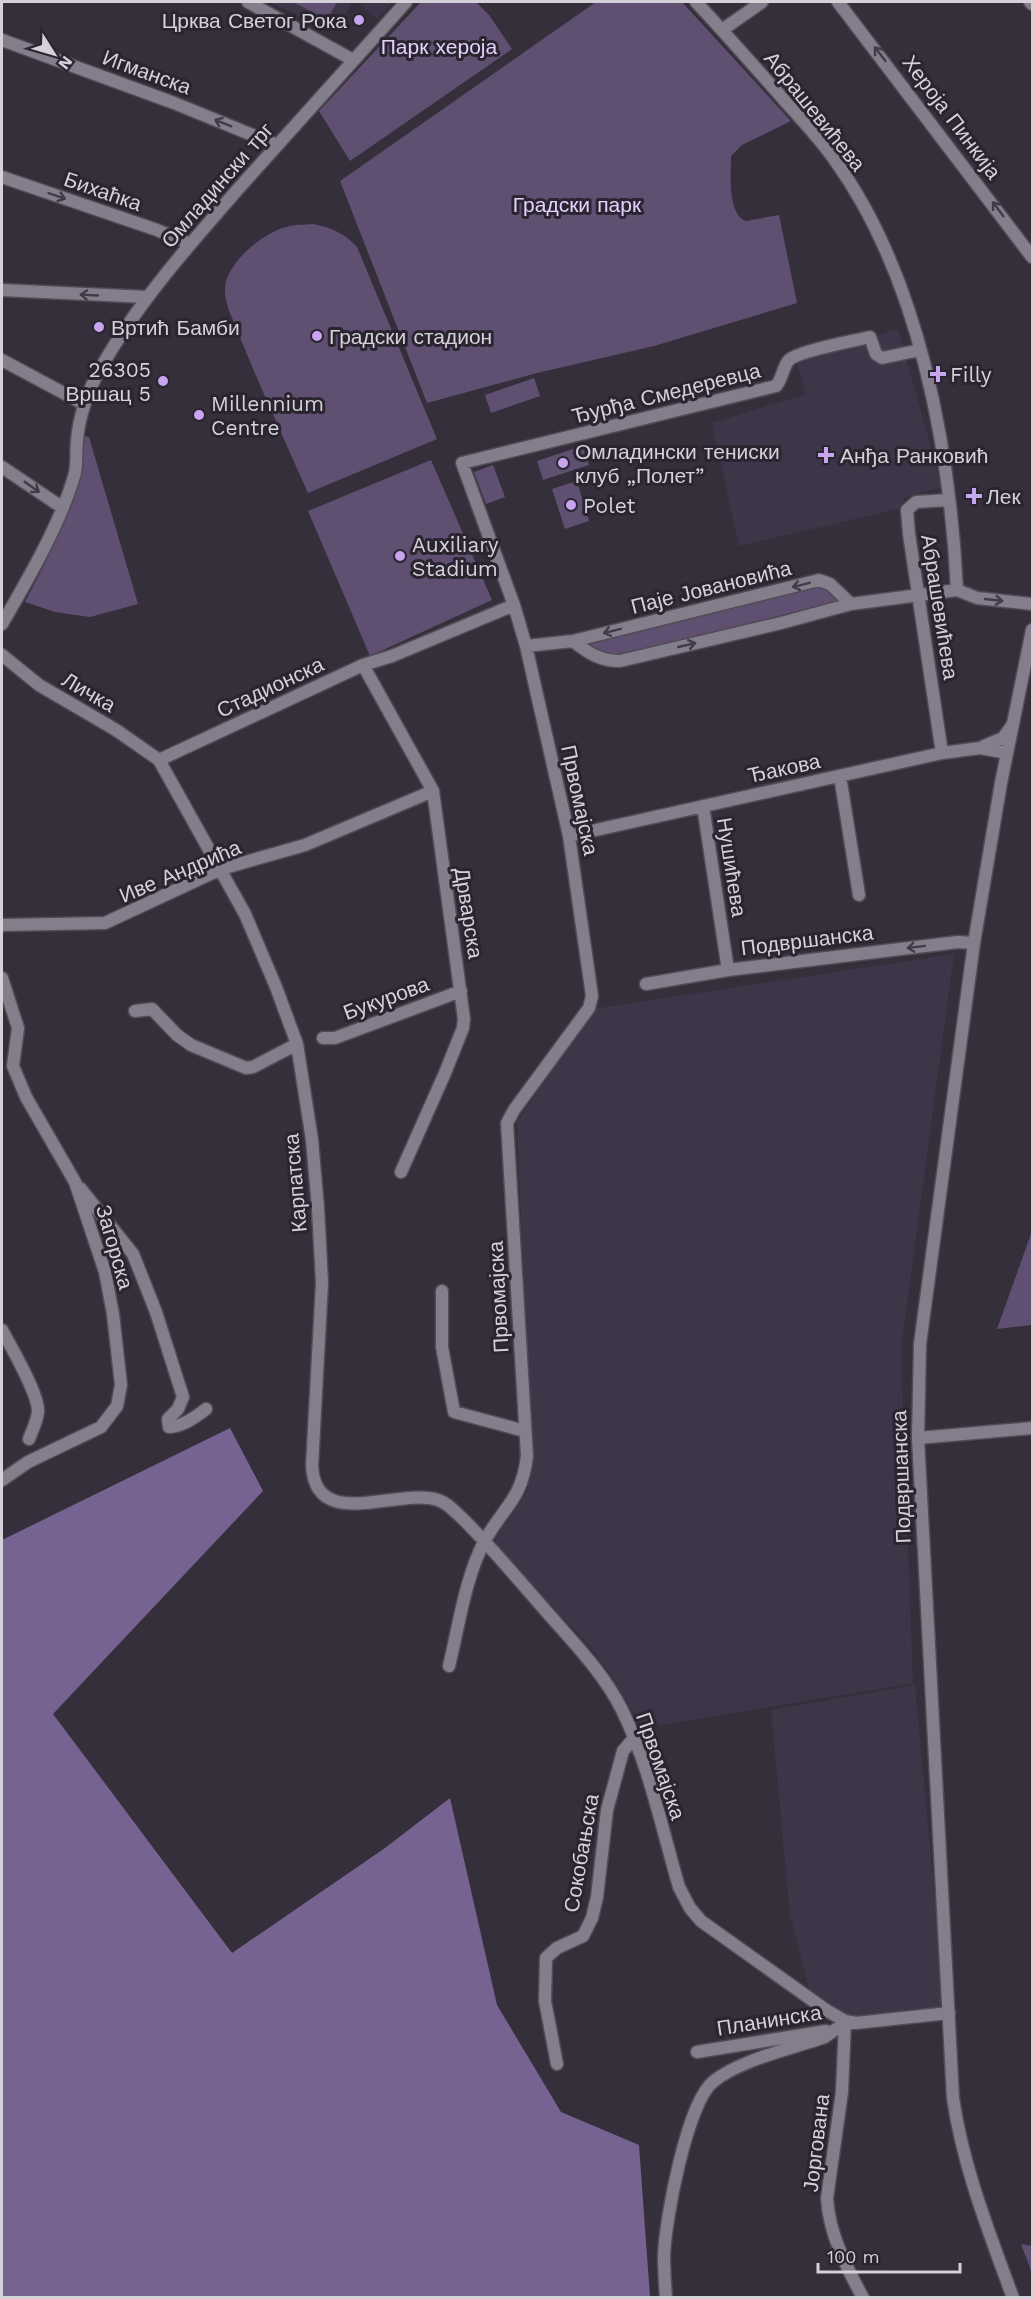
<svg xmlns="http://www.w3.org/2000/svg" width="1034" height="2299" viewBox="0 0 1034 2299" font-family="'Work Sans',sans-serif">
<rect width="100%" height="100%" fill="#342f3b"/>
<!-- built -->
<path fill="#3e3648" d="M 269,2 L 353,2 L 334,32 Z
M 356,2 L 393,2 L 377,19 Z
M 898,329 L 942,487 L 903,498 L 906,507 L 739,546 L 712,423 L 806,394 L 796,360 Z
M 954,954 L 901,1349 L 913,1683 L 642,1728 L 611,1675 L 589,1645 L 495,1546 L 498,1534 L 527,1492 L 531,1459 L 517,1122 L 593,1009 Z
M 915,1685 L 945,2011 L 855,2021 L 809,1989 L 790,1915 L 771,1710 Z"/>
<!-- green -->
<path fill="#5f5071" d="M 293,2 L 337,2 L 327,20 Z
M 421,2 L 476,2 L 489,15 L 512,49 L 350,161 L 319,111 Z
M 596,2 L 682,2 L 791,121 L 742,145 L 731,156 C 731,173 727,214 746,221 L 779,215 L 797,303 L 654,346 L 537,373 L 427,403 L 340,181 Z
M 313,224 C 332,228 344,233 357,247 L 437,439 L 308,493 C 285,441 261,390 240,337 C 235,323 224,304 225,289 C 225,263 266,230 290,226 C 298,224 306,225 313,224 Z
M 534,378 L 540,396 L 491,413 L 485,395 Z
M 84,436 L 89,437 L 138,604 L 90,617 L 55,612 L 25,602 C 54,546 79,500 84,436 Z
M 582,446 L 589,465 L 543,480 L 537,461 Z
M 431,460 L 492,600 L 370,656 L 308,511 Z
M 493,465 L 505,497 L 486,504 L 474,472 Z
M 577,481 L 589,521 L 565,529 L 552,489 Z
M 816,586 C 826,586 834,591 837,601 L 616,657 L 605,657 L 590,646 L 592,643 Z
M 1032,1231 L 1032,1325 L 997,1329 Z
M 1021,2244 L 1032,2246 L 1032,2273 Z"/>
<!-- forest -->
<path fill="#776391" d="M 230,1428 L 263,1491 L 53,1714 L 232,1953 L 385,1848 L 450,1798 L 497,2005 L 561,2112 L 639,2145 L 650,2297 L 2,2297 L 2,1540 Z"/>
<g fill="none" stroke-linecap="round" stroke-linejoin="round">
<!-- minor casing -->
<g stroke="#504b55" stroke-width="15">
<path id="minor" d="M 248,2 L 353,60
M 696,2 C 726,34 755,67 784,100 C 801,119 819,138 834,159 C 919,276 950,448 957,590
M 838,2 L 1032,257
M 1030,2 L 1032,4
M 722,30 L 762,2
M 2,40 L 174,103 L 277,145
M 2,177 L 157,230 L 190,244
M 2,290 L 147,297
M 2,360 L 84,404
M 2,467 L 63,508
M 2,624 C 27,581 62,521 75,473 C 77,462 76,452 77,441 C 79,414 89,388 103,364 C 140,300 190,244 239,188 C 295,126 350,64 406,2
M 573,641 C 588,653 600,661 620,661 L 781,623 L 851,604 L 957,590 L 977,598 L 1032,604
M 526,646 L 573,641 L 819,580 L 830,584 L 851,604
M 2,655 L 39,685 L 116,730 L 159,760 L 245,914 L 276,987 L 297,1044 L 312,1140 L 318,1208 L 322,1283 L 312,1466 C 316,1533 397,1487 438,1500 C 448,1503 455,1512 463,1519 C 492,1548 518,1579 545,1610 C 573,1642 603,1672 622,1710 C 649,1765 662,1829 679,1887 L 690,1908 L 701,1921 L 826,2010 L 845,2021 L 856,2023 L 949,2013
M 363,665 L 433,791 L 464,1019 L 463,1028 L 445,1073 L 401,1172
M 984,746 L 1003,738 L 1013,724
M 942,753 L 909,534 L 907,510 L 916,502 L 948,500
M 159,760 L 363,665 L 392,656 L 514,605
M 840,776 L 859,895
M 703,806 L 728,970
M 569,836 L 942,753 L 980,748 L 1007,753
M 2,925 L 105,923 L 221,869 L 305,845 L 433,791
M 2,978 L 18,1028 L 13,1066 L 26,1097 L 75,1182 L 105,1272 L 113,1314 L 121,1385 L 117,1406 L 101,1427 L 28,1462 L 2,1480
M 646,984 L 728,970 L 958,942 L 974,943
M 135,1011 L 152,1009 L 177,1035 L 191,1045 L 246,1068 L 253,1067 L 297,1044
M 323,1038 L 335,1038 L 461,991
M 80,1188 L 133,1254 L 156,1312 L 183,1397 L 178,1409 L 168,1419 L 169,1427 C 181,1427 196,1417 206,1409
M 442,1291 L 442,1347 L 454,1412 L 525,1431
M 2,1330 C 11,1347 39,1394 38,1412 C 37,1421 32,1431 29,1439
M 918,1438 L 1032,1428
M 449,1666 C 459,1625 465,1579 484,1542 C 503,1507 522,1500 527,1456 L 507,1123 L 514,1110 L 589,1008 L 592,996 L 569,836 L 526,646 L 514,605 L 462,463 L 776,386 C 783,378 782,368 789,360 C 798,351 854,341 870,337 L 876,354 L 882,358 L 920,350
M 845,2021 L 842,2092 L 827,2198 C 829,2234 846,2266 863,2298
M 697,2052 L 826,2031
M 557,2064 L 545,2001 L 546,1958 L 557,1948 L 583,1936 L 592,1918 L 597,1897 L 607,1810 L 623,1751 L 634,1738
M 666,2298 C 665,2284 664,2270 664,2256 C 665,2221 687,2101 714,2081 C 740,2060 793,2048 825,2037 L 836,2029"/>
</g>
<!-- tertiary casing -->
<g stroke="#504b55" stroke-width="15">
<path id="tertiary" d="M 1013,2298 C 989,2232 963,2167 953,2098 L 918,1438 L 920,1344 L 974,943 L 1001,783 L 1032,630"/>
</g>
<!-- minor -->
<use href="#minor" stroke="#847e8c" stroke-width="12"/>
<!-- tertiary -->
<use href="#tertiary" stroke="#847e8c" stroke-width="12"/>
</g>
<!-- one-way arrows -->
<defs><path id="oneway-shaft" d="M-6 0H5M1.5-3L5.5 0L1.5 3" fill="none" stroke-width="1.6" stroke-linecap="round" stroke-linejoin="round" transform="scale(1.5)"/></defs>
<g stroke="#403b48">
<use href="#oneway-shaft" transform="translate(880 54) rotate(-128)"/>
<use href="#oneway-shaft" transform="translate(223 123) rotate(-158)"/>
<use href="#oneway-shaft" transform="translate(57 196) rotate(19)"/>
<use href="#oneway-shaft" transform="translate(998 209) rotate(-127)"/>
<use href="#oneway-shaft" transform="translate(89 295) rotate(-177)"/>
<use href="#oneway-shaft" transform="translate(32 487) rotate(35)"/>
<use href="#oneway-shaft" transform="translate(801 585) rotate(166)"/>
<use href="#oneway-shaft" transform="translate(994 600) rotate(6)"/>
<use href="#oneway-shaft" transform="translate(612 631) rotate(166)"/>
<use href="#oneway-shaft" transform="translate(687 645) rotate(-13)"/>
<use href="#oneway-shaft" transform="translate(916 947) rotate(173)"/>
</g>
<!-- markers -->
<g fill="#c7a6ef" stroke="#2a2531" stroke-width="2">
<circle cx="359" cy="20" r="6"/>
<circle cx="99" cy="327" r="6"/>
<circle cx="317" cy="336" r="6"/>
<path d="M935 365h6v6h6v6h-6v6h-6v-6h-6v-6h6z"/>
<circle cx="163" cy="381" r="6"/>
<circle cx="199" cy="415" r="6"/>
<path d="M823 446h6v6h6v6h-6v6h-6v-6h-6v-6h6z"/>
<circle cx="563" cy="463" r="6"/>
<path d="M971 487h6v6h6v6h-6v6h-6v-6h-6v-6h6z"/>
<circle cx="571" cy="505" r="6"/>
<circle cx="400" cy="556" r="6"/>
</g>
<g text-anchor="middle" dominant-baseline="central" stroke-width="6" stroke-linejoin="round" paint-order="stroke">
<!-- poi labels -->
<g font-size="21" fill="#d4d1d9" stroke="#2a2531" text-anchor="start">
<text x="347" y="20" text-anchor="end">Црква Светог Рока</text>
<text x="111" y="327">Вртић Бамби</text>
<text x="329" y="336">Градски стадион</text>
<text x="151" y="369" text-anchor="end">26305<tspan x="151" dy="24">Вршац 5</tspan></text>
<text x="950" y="374">Filly</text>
<text x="211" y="403">Millennium<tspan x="211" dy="24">Centre</tspan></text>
<text x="575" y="451">Омладински тениски<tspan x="575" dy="24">клуб „Полет”</tspan></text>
<text x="840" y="455">Анђа Ранковић</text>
<text x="986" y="496">Лек</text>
<text x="583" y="505">Polet</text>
<text x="412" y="544">Auxiliary<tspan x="412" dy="24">Stadium</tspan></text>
</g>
<!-- park labels -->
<g font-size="21" fill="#e3d0fc" stroke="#2a2531">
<text x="439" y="46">Парк хероја</text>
<text x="577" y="204">Градски парк</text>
</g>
<!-- street labels -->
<g font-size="21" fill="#d4d1d9" stroke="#2a2531">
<text transform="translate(147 72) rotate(20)">Игманска</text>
<text transform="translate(815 111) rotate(51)">Абрашевићева</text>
<text transform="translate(952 117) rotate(53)">Хероја Пинкија</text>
<text transform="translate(217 185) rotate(-49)">Омладински трг</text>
<text transform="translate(103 191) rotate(19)">Бихаћка</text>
<text transform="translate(666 393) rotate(-14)">Ђурђа Смедеревца</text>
<text transform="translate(711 587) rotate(-14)">Паје Јовановића</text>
<text transform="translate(940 607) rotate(81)">Абрашевићева</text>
<text transform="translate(270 687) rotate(-25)">Стадионска</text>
<text transform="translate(89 692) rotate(30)">Личка</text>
<text transform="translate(784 768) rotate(-12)">Ђакова</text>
<text transform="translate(580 800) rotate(78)">Првомајска</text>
<text transform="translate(732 867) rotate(81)">Нушићева</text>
<text transform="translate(180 871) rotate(-23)">Иве Андрића</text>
<text transform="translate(469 913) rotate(81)">Дрварска</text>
<text transform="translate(807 940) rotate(-7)">Подвршанска</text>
<text transform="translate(386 998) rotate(-20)">Букурова</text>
<text transform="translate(295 1183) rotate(-95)">Карпатска</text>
<text transform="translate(115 1247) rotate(74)">Загорска</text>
<text transform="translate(498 1297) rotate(-93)">Првомајска</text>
<text transform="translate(901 1477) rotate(-92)">Подвршанска</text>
<text transform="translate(661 1766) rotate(71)">Првомајска</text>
<text transform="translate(581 1853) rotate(-80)">Сокобањска</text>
<text transform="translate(769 2020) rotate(-9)">Планинска</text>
<text transform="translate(816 2143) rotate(-83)">Јоргована</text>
</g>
</g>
<!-- border -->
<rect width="1034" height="2299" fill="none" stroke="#d4d1d9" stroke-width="6"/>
<!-- north arrow -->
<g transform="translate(54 54) rotate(127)" stroke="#2a2531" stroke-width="4.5" paint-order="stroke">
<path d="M0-4.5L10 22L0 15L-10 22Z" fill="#d4d1d9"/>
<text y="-9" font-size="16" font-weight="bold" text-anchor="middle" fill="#d4d1d9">N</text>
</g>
<!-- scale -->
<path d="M818 2263v9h142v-9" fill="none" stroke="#d4d1d9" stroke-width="3"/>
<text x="827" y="2263" font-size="18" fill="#d4d1d9" stroke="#2a2531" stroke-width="4.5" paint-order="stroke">100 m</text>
</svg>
